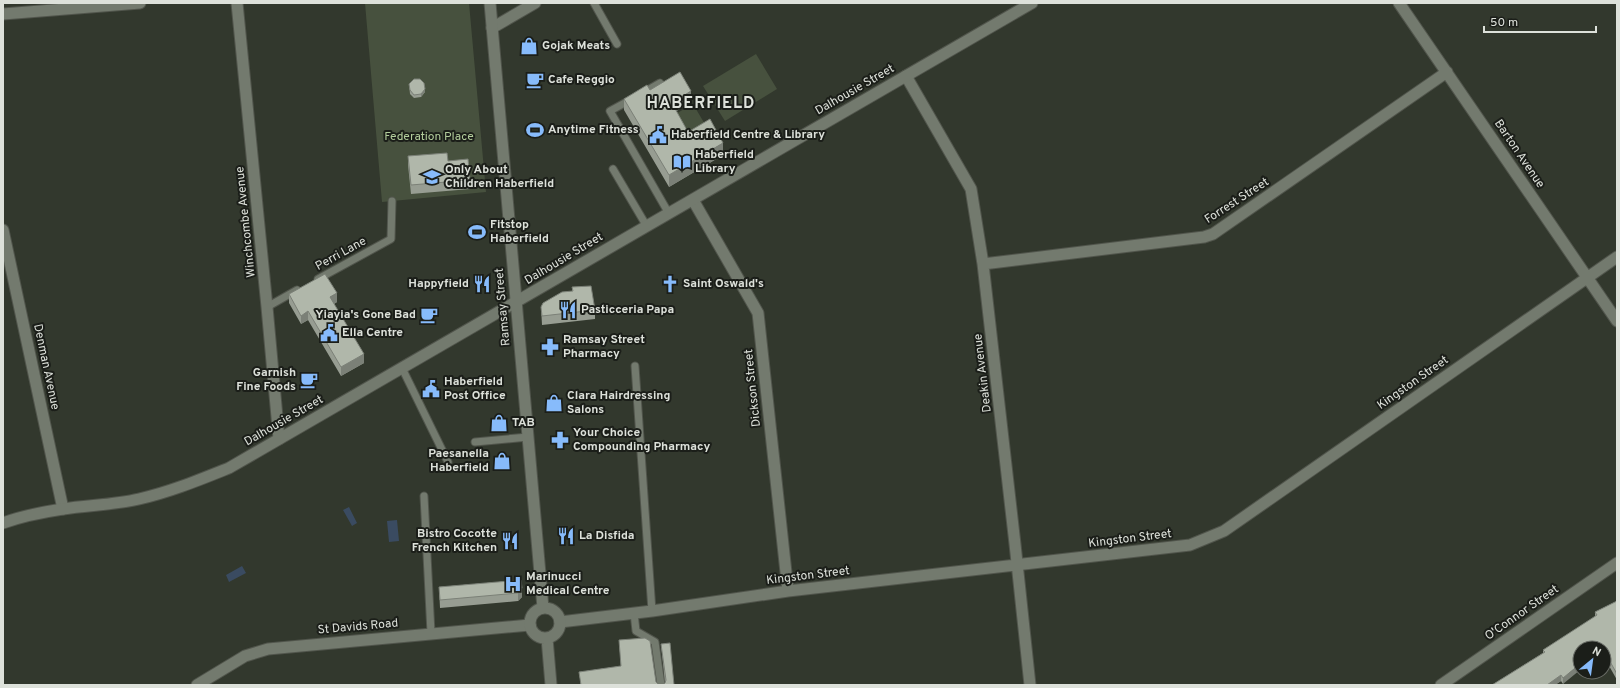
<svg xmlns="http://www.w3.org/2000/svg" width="1620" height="688" viewBox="0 0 1620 688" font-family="Overpass,sans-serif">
<rect width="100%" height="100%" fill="#32382d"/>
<!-- green -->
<path fill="#47513e" d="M 365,3 L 469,3 L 486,192 L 382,202 Z
M 756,54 L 777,89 L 725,121 L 703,86 Z
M 693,104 L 709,131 L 681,147 L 665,120 Z"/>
<!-- water -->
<path fill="#3a4b61" d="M 349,507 L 357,523 L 352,526 L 343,510 Z
M 397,520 L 399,541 L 389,542 L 387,521 Z
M 242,566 L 246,573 L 229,582 L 226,575 Z"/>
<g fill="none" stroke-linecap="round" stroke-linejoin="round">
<!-- service casing -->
<g stroke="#51554c" stroke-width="9">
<path id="service" d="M 594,3 L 617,44
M 641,94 L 660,83
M 632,99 L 610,111 L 668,212
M 613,169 L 646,225
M 318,279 L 391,239 L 392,201
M 267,307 L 297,290
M 635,366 L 652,611
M 402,368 L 448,462
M 475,442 L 528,437
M 424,496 L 431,633
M 634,613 L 636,631 L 655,642 L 661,685"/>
</g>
<!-- minor casing -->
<g stroke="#51554c" stroke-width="13">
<path id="minor" d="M 237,3 L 267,307 L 279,439
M 1399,3 L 1617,321
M 3,14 L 140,3
M 492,28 L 535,3
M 906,76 L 971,189 L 983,264 L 1015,544 L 1030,685
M 693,200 L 758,313 L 788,591
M 3,230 L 63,509
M 983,264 L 1204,237 L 1213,234 L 1447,72
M 560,622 L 652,611 L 788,591 L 1190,545 L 1224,531 L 1617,257
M 197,685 L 245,656 L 268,649 L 530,625
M 1441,685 L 1617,563"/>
</g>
<!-- tertiary casing -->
<g stroke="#51554c" stroke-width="13">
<path id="tertiary" d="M 3,523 C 22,516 43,512 63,509 C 88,505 114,505 139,499 C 170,492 199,480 229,468 L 1032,3"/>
</g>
<!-- secondary casing -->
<g stroke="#51554c" stroke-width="13">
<path id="secondary" d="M 490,3 L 543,608
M530 623a15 15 0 1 1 30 0a15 15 0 1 1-30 0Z
M 547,638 L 551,685"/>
</g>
<!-- service -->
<use href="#service" stroke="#737a6e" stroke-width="7"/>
<!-- minor -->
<use href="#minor" stroke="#737a6e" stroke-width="11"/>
<!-- tertiary -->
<use href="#tertiary" stroke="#737a6e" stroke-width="11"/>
<!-- secondary -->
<use href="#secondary" stroke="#737a6e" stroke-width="11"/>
</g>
<!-- wall -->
<path fill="#979d92" d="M 409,84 L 425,92 L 421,97 L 414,98 L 410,94 Z
M 650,90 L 691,102 L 676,111 L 688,132 L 723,155 L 669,187 L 624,110 L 624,99 Z
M 408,156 L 448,161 L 470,180 L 470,189 L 411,194 L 408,165 Z
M 572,287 L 595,310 L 595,319 L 542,325 L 541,307 L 572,291 Z
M 289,294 L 337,302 L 334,304 L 364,363 L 341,376 L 308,320 L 301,324 L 289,303 Z
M 521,580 L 522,597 L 518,601 L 440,608 L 439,587 Z
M 1617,601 L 1617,680 L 1608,664 L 1580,648 L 1563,684 L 1561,681 L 1555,685 L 1492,685 L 1543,653 L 1543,650 L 1595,617 L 1595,612 Z
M 619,640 L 656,682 L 659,685 L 581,685 L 579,672 L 621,666 Z
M 661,644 L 674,685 L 665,683 Z"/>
<!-- shaded-wall -->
<path fill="#7b8077" d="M 425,89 L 425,92 L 421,97 L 421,94 Z
M 691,91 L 691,102 L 672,114 L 672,103 Z
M 723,143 L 723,155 L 669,187 L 669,175 Z
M 337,293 L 337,302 L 330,306 L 330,297 Z
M 308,311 L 308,320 L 301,324 L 301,316 Z
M 364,354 L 364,363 L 341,376 L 341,367 Z
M 522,588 L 522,597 L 518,601 L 518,593 Z
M 1608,658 L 1608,664 L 1604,667 L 1604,661 Z
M 1580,664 L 1580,670 L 1563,684 L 1563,678 Z
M 1561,675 L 1561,681 L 1555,685 L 1547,685 Z"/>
<!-- building -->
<path fill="#b0b7aa" stroke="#7b8077" d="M 680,72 L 691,91 L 672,103 L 688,132 L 710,119 L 723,143 L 669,175 L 624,99 L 647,85 L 650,90 Z
M 414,79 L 420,79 L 424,83 L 425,89 L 421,94 L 414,95 L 410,90 L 409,84 Z
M 447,153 L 448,161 L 468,159 L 470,180 L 411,185 L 408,156 Z
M 325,274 L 337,293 L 330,297 L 364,354 L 341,367 L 308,311 L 301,316 L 289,294 Z
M 591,286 L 595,310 L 542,316 L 541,307 L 543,303 L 562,292 L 573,291 L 572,287 Z
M 521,580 L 522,588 L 518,593 L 440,600 L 439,587 Z
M 1617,601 L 1617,674 L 1608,658 L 1604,661 L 1604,648 L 1580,648 L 1580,664 L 1563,678 L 1561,675 L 1547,685 L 1492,685 L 1545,652 L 1543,650 L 1597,615 L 1595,612 Z
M 645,638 L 650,641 L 656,682 L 659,685 L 581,685 L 579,672 L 621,666 L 619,640 Z
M 670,643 L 674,685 L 663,685 L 665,683 L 666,680 L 661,644 Z"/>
<!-- icons -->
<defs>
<g id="shop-bare" transform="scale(1.38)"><path d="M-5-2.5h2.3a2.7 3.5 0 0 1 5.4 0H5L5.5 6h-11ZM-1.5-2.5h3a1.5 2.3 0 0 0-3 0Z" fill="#87bbfb" stroke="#1b1e19" stroke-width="2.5" paint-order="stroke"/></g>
<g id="cafe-bare" transform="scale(1.38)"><path d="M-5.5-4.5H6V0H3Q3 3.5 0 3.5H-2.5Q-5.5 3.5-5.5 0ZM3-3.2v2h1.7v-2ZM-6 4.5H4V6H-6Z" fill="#87bbfb" stroke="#1b1e19" stroke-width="2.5" paint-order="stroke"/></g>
<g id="stadium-bare" transform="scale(1.38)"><path d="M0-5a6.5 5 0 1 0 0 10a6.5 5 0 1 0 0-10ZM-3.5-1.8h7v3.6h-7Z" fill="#87bbfb" stroke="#1b1e19" stroke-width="2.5" paint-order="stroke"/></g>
<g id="civic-bare" transform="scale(1.38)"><path d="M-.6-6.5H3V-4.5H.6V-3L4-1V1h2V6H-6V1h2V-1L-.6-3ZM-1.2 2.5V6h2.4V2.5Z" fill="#87bbfb" stroke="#1b1e19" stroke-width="2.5" paint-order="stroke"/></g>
<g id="library-bare" transform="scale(1.38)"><path d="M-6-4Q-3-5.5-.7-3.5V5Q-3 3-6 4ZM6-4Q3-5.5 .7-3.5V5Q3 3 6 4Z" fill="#87bbfb" stroke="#1b1e19" stroke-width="2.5" paint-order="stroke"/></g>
<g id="school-bare" transform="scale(1.38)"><path d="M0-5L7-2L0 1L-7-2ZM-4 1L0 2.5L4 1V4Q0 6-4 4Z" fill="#87bbfb" stroke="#1b1e19" stroke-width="2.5" paint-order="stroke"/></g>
<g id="restaurant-bare" transform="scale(1.38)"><path d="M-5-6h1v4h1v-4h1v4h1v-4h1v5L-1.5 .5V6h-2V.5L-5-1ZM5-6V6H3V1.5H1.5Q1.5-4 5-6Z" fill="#87bbfb" stroke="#1b1e19" stroke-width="2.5" paint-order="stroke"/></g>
<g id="church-bare" transform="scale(1.38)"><path d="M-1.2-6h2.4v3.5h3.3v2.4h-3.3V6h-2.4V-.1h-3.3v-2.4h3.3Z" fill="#87bbfb" stroke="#1b1e19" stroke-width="2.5" paint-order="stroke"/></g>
<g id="pharmacy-bare" transform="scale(1.38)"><path d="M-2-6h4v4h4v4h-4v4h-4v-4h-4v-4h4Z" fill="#87bbfb" stroke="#1b1e19" stroke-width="2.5" paint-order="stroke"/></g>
<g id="hospital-bare" transform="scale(1.38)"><path d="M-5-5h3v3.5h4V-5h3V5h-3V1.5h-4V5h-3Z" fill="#87bbfb" stroke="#1b1e19" stroke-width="2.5" paint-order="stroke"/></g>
</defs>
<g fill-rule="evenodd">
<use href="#shop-bare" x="529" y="46"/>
<use href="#cafe-bare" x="535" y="80"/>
<use href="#stadium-bare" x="535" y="130"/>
<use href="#civic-bare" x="658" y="135"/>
<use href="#library-bare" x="682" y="162"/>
<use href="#school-bare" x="432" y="177"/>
<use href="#stadium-bare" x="477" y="232"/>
<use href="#restaurant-bare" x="482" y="284"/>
<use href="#church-bare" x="670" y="284"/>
<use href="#restaurant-bare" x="568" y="310"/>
<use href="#cafe-bare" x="429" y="315"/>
<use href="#civic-bare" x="329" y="333"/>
<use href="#pharmacy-bare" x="550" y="347"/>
<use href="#cafe-bare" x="309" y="380"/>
<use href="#civic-bare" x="431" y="389"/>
<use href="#shop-bare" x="554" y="403"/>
<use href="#shop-bare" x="499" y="423"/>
<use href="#pharmacy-bare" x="560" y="440"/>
<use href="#shop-bare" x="502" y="461"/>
<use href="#restaurant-bare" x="566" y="536"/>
<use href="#restaurant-bare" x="510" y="541"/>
<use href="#hospital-bare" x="513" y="584"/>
</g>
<g text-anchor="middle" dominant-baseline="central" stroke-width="4" stroke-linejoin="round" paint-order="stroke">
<!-- poi labels -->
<g font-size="12" font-weight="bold" fill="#dde1da" stroke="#1b1e19" text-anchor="start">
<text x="542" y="46">Gojak Meats</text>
<text x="548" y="80">Cafe Reggio</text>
<text x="548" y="130">Anytime Fitness</text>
<text x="671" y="135">Haberfield Centre &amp; Library</text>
<text x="695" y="155">Haberfield<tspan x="695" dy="14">Library</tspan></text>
<text x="445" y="170">Only About<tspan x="445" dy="14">Children Haberfield</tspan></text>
<text x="490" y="225">Fitstop<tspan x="490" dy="14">Haberfield</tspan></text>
<text x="469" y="284" text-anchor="end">Happyfield</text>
<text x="683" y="284">Saint Oswald's</text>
<text x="581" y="310">Pasticceria Papa</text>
<text x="416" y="315" text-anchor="end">Yiayia's Gone Bad</text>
<text x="342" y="333">Ella Centre</text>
<text x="563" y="340">Ramsay Street<tspan x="563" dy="14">Pharmacy</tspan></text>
<text x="296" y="373" text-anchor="end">Garnish<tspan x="296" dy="14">Fine Foods</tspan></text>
<text x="444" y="382">Haberfield<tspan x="444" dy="14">Post Office</tspan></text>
<text x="567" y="396">Clara Hairdressing<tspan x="567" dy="14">Salons</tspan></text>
<text x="512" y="423">TAB</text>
<text x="573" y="433">Your Choice<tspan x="573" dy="14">Compounding Pharmacy</tspan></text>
<text x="489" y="454" text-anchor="end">Paesanella<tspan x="489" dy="14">Haberfield</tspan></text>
<text x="497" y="534" text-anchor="end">Bistro Cocotte<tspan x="497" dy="14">French Kitchen</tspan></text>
<text x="579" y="536">La Disfida</text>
<text x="526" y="577">Marinucci<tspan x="526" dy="14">Medical Centre</tspan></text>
</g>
<!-- street labels -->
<g font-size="12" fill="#dde1da" stroke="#1b1e19">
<text transform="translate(855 90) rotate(-30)">Dalhousie Street</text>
<text transform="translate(1519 154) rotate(56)">Barton Avenue</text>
<text transform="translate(1237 201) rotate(-33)">Forrest Street</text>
<text transform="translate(246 222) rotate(-96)">Winchcombe Avenue</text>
<text transform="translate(341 254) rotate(-29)">Perri Lane</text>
<text transform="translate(564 259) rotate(-31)">Dalhousie Street</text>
<text transform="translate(503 307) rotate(-95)">Ramsay Street</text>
<text transform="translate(46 367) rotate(78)">Denman Avenue</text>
<text transform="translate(983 373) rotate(-97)">Deakin Avenue</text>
<text transform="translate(1413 383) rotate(-35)">Kingston Street</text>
<text transform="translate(753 388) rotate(-96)">Dickson Street</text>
<text transform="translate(284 421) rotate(-30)">Dalhousie Street</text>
<text transform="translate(1130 539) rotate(-7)">Kingston Street</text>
<text transform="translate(808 576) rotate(-7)">Kingston Street</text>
<text transform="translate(1522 613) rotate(-35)">O'Connor Street</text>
<text transform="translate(358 627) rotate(-5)">St Davids Road</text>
</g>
<!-- park labels -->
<g font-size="12" fill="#b2cc9b" stroke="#1b1e19">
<text x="429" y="137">Federation Place</text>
</g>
<!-- district labels -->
<g font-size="16" font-weight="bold" letter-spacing="1" fill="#dde1da" stroke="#1b1e19">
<text x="701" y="104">HABERFIELD</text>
</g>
</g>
<!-- border -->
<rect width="1620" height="688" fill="none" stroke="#dde1da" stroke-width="8"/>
<!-- north arrow -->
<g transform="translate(1592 660) rotate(29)"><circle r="19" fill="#1b1e19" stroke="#696c66"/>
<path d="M0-3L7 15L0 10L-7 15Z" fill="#87bbfb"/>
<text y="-6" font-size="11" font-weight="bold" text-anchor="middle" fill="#dde1da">N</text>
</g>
<!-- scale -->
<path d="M1484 26v6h112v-6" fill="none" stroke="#dde1da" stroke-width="2"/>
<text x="1490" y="26" font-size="12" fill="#dde1da" stroke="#1b1e19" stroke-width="3" paint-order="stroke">50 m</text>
</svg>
